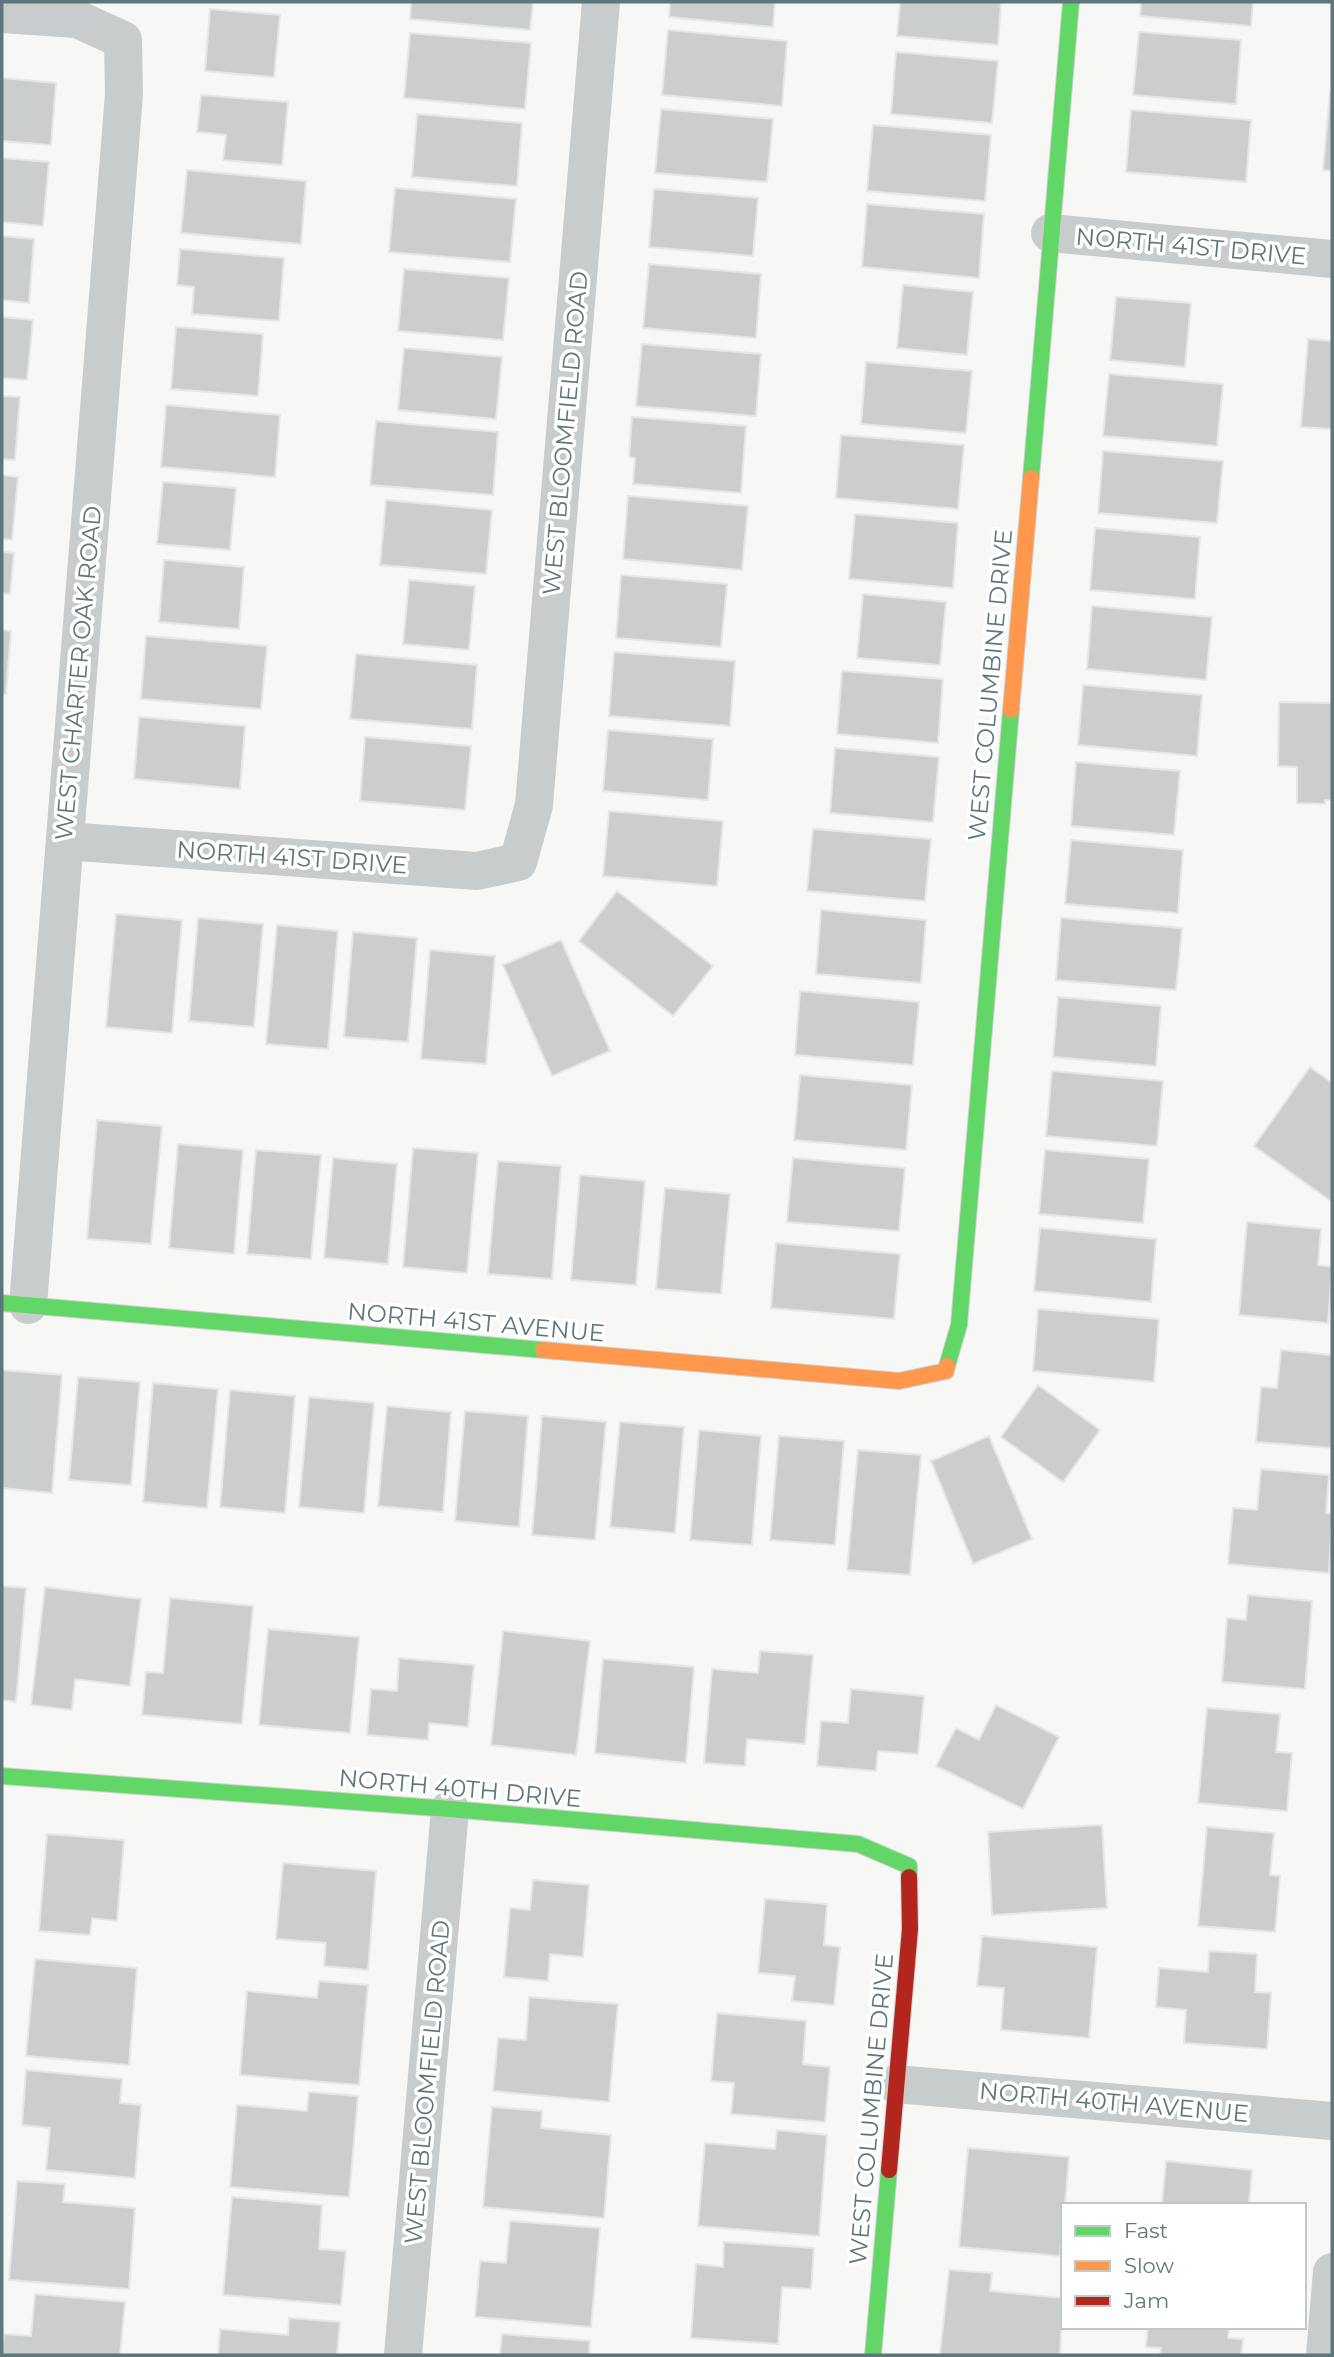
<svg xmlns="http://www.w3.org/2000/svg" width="1334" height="2357" viewBox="0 0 1334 2357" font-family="Montserrat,sans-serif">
<rect width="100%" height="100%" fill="#f7f7f6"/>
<!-- building -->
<path fill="#cccece" stroke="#e6e6e6" stroke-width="2" d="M 411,2 L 533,2 L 530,30 L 410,19 Z
M 670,2 L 775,2 L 773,27 L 669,17 Z
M 900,2 L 1001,2 L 998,45 L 897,36 Z
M 1141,2 L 1253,2 L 1251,26 L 1140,16 Z
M 210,9 L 280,15 L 274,77 L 205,71 Z
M 668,30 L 787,41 L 782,106 L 662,95 Z
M 1139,32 L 1241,40 L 1236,104 L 1133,95 Z
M 410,33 L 531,43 L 525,109 L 404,98 Z
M 896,52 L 998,61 L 992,123 L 891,114 Z
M 2,78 L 56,83 L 51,145 L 2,141 Z
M 1330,92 L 1332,92 L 1332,171 L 1323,170 Z
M 201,95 L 288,102 L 282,165 L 223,160 L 226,135 L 197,132 Z
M 661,109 L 773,119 L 767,182 L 655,173 Z
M 1131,110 L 1251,120 L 1246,182 L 1126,172 Z
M 417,114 L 522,123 L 517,186 L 412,177 Z
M 873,125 L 991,135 L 985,201 L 867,191 Z
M 2,158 L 49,162 L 43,226 L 2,222 Z
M 187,170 L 306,181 L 301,244 L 181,233 Z
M 395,188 L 516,199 L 510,262 L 389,252 Z
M 654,189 L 758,198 L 753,256 L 649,247 Z
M 867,204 L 984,214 L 979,278 L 862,267 Z
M 2,236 L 34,239 L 29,303 L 2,300 Z
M 180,249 L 284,258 L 279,321 L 192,314 L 194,287 L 177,285 Z
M 649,264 L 761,274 L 756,338 L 643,328 Z
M 404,269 L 509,278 L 503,340 L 398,331 Z
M 903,285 L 973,292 L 967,355 L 897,348 Z
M 1116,297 L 1191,303 L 1185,367 L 1110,360 Z
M 2,317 L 33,320 L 27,380 L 2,378 Z
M 176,327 L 263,334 L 258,396 L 171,389 Z
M 1308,339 L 1332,341 L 1332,429 L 1301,427 Z
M 642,344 L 761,354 L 756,416 L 636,406 Z
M 404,348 L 502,357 L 496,419 L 398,410 Z
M 866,362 L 972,371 L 966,433 L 861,424 Z
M 1109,374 L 1223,384 L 1217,446 L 1103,436 Z
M 2,396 L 20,397 L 15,460 L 2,459 Z
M 166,405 L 280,415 L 275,477 L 161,467 Z
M 632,417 L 746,426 L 741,493 L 633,484 L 635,458 L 629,457 Z
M 376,421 L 498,432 L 493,495 L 370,485 Z
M 841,435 L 964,445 L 958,509 L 836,498 Z
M 1103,451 L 1223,461 L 1217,523 L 1098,513 Z
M 2,475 L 18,477 L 12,540 L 2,539 Z
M 163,482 L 236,488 L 230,550 L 157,544 Z
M 628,496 L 748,506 L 742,570 L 623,559 Z
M 386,500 L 492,510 L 486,574 L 380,565 Z
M 855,514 L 958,523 L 953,588 L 849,579 Z
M 1095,528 L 1200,537 L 1195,599 L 1090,590 Z
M 2,552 L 14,553 L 10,594 L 2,593 Z
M 164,560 L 244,567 L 239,629 L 159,622 Z
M 621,575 L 727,584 L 721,647 L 616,638 Z
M 409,580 L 475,586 L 469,650 L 403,644 Z
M 863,594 L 946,602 L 940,665 L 857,658 Z
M 1092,606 L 1212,617 L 1206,680 L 1087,669 Z
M 2,630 L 11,631 L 6,694 L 2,694 Z
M 146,636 L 267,646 L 261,709 L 141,699 Z
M 614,652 L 735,661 L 730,726 L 609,716 Z
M 356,654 L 477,665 L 472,729 L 350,719 Z
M 842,671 L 943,679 L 938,743 L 837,734 Z
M 1083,685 L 1202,695 L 1197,756 L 1078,745 Z
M 1279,702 L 1332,703 L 1332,800 L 1325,800 L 1325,804 L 1297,803 L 1297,767 L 1278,766 Z
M 139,717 L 245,726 L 240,789 L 134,779 Z
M 608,730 L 713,739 L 708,800 L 603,791 Z
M 365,737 L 471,746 L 465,810 L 360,801 Z
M 835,748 L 939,757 L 933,822 L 830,813 Z
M 1076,762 L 1180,771 L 1174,835 L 1071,826 Z
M 609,811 L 723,821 L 717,886 L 603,876 Z
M 813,829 L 931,839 L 925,901 L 807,891 Z
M 1071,840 L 1183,850 L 1178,913 L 1065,904 Z
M 617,891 L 713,966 L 673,1016 L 579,941 Z
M 821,910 L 926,920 L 921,983 L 816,974 Z
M 116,914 L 182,920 L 172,1033 L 106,1027 Z
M 198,918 L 263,924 L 254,1027 L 189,1021 Z
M 1061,918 L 1182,928 L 1176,990 L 1056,980 Z
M 277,925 L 338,931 L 328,1049 L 266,1044 Z
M 353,932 L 417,938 L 408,1042 L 344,1037 Z
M 561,940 L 610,1051 L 552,1076 L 503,965 Z
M 430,950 L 495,956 L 486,1064 L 421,1059 Z
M 800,991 L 919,1002 L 913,1065 L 795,1055 Z
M 1058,997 L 1161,1006 L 1156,1066 L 1053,1057 Z
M 1310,1067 L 1332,1083 L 1332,1202 L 1254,1146 Z
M 1052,1071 L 1163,1081 L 1157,1146 L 1046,1136 Z
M 800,1075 L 912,1085 L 906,1150 L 794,1140 Z
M 97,1120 L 162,1126 L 151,1244 L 87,1239 Z
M 178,1144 L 243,1150 L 234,1254 L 169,1248 Z
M 413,1148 L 478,1153 L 467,1273 L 403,1267 Z
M 256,1150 L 321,1155 L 311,1259 L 247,1254 Z
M 1045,1150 L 1149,1159 L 1143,1223 L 1039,1214 Z
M 333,1158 L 397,1164 L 388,1264 L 324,1258 Z
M 793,1158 L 905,1168 L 899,1231 L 787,1222 Z
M 498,1161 L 561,1166 L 552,1279 L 488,1274 Z
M 580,1175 L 645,1181 L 636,1285 L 571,1280 Z
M 665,1188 L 730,1194 L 721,1294 L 656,1289 Z
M 1247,1222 L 1321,1229 L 1318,1265 L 1332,1267 L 1328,1323 L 1239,1315 Z
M 1040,1228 L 1156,1239 L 1151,1302 L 1034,1291 Z
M 776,1243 L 900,1254 L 894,1319 L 771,1308 Z
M 1038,1309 L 1159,1319 L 1154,1382 L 1033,1371 Z
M 1281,1350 L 1332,1355 L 1332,1448 L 1256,1442 L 1261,1387 L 1277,1388 Z
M 2,1370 L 62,1375 L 52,1493 L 2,1488 Z
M 78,1377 L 140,1382 L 131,1485 L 69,1480 Z
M 153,1383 L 218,1389 L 207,1508 L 143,1502 Z
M 1038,1385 L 1100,1430 L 1063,1482 L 1001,1437 Z
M 230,1390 L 295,1396 L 285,1513 L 220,1507 Z
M 309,1397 L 374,1403 L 364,1513 L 299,1507 Z
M 387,1406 L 451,1412 L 443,1512 L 378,1506 Z
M 465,1411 L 528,1416 L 519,1527 L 455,1521 Z
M 542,1416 L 606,1422 L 595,1540 L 532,1535 Z
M 620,1422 L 684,1427 L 675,1533 L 610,1527 Z
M 699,1430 L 761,1436 L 752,1545 L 690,1540 Z
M 779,1436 L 844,1441 L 835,1545 L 770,1540 Z
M 989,1436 L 1032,1539 L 973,1564 L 931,1461 Z
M 858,1450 L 921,1455 L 910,1575 L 847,1570 Z
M 1261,1469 L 1329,1475 L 1326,1513 L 1332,1514 L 1329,1573 L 1228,1564 L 1233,1508 L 1257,1510 Z
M 2,1586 L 26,1588 L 16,1702 L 2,1700 Z
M 45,1587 L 141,1599 L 130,1686 L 75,1679 L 72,1710 L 31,1705 Z
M 1248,1595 L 1312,1601 L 1305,1689 L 1222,1682 L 1227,1618 L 1246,1620 Z
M 170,1598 L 253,1606 L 242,1724 L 142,1715 L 146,1672 L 163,1673 Z
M 268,1629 L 359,1637 L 350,1733 L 259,1725 Z
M 503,1631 L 590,1641 L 576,1755 L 491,1745 Z
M 760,1651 L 813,1655 L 805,1744 L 747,1739 L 745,1766 L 704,1763 L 712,1669 L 758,1673 Z
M 399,1658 L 474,1665 L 468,1727 L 429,1723 L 428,1740 L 367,1735 L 371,1689 L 397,1691 Z
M 603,1659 L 694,1667 L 686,1763 L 595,1753 Z
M 851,1689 L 924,1696 L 918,1754 L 878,1751 L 876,1771 L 817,1766 L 821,1721 L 848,1723 Z
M 996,1705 L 1059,1737 L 1023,1809 L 936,1766 L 956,1728 L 979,1740 Z
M 1207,1708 L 1280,1714 L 1276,1752 L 1292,1753 L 1287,1811 L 1198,1803 Z
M 1102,1825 L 1107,1908 L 992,1915 L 988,1832 Z
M 1207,1827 L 1274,1833 L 1270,1875 L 1280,1876 L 1275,1932 L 1198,1926 Z
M 47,1834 L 124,1840 L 117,1921 L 92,1918 L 90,1935 L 39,1931 Z
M 283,1863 L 376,1871 L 368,1970 L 324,1966 L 326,1943 L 276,1939 Z
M 533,1880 L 589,1885 L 583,1957 L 550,1954 L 548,1981 L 504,1977 L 510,1908 L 530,1910 Z
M 765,1899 L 827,1904 L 824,1945 L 840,1947 L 834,2005 L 792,2001 L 795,1976 L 758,1973 Z
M 982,1936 L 1097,1947 L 1089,2038 L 1001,2030 L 1004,1988 L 977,1986 Z
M 1209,1951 L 1257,1954 L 1255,1992 L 1271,1993 L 1267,2049 L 1184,2043 L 1186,2010 L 1156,2007 L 1159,1968 L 1208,1972 Z
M 35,1959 L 137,1968 L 129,2065 L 26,2056 Z
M 319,1981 L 368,1985 L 359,2085 L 240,2075 L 247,1991 L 317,1998 Z
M 529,1997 L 618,2004 L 609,2102 L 493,2091 L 498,2038 L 526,2040 Z
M 717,2013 L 806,2021 L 803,2064 L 830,2067 L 825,2122 L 731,2114 L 734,2083 L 711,2081 Z
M 26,2070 L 122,2079 L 120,2103 L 141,2105 L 135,2178 L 46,2170 L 50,2128 L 22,2125 Z
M 309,2092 L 358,2096 L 349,2197 L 230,2187 L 237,2105 L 307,2111 Z
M 492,2107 L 542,2111 L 541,2128 L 611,2135 L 604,2218 L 483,2207 Z
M 777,2130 L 827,2135 L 819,2236 L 698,2226 L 705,2143 L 775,2149 Z
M 968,2148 L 1069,2157 L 1065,2205 L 1063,2205 L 1060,2256 L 959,2247 Z
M 1166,2161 L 1252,2170 L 1249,2204 L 1256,2205 L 1162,2205 Z
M 17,2181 L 65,2184 L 63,2202 L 135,2208 L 129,2289 L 9,2280 Z
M 232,2197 L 322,2205 L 319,2249 L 346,2251 L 341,2305 L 223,2295 Z
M 510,2221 L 600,2228 L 591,2327 L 475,2317 L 480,2261 L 506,2263 Z
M 724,2242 L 814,2248 L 811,2289 L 782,2287 L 778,2344 L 691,2338 L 696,2264 L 723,2267 Z
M 949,2270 L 992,2273 L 990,2291 L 1063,2298 L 1060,2355 L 940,2355 Z
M 35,2294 L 125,2302 L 120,2355 L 2,2355 L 4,2334 L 31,2336 Z
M 289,2318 L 340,2322 L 337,2355 L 218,2355 L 220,2329 L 288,2335 Z
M 1148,2327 L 1229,2327 L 1228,2338 L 1243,2339 L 1241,2355 L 1160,2355 L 1161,2348 L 1146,2347 Z
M 502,2334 L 590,2341 L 589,2355 L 500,2355 Z"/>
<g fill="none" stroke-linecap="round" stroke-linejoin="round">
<!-- fast casing -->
<g stroke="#d2d4d4" stroke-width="18">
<path id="fast" d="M 1031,478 L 1071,2
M 2,1303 L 543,1350
M 947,1366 L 959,1325 L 1011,710
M 2,1776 L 450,1809 L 858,1844 L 909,1866 L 909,1877
M 873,2355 L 889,2170"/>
</g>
<!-- slow casing -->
<g stroke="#d2d4d4" stroke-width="18">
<path id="slow" d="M 1011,710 L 1031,478
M 543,1350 L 899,1381 L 946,1371 L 947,1366"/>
</g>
<!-- jam casing -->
<g stroke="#d2d4d4" stroke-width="18">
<path id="jam" d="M 889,2170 L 910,1929 L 909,1877"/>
</g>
<!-- street -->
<path stroke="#c9cccc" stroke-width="38" d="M 2,14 L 77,19 L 123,40 L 124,94 L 28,1305
M 1050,233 L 1332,259
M 65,841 L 477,871 L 518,862 L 534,805 L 601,2
M 895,2084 L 1332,2121
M 403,2355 L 450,1809
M 1325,2355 L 1332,2272"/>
<!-- fast -->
<use href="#fast" stroke="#63d668" stroke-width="16"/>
<!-- slow -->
<use href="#slow" stroke="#ff974d" stroke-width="16"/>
<!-- jam -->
<use href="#jam" stroke="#b3261e" stroke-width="16"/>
</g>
<g text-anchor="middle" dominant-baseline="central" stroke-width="7" stroke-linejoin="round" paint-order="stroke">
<!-- street labels -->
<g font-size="24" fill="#5e777b" stroke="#fff">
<text transform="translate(1191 246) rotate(5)">NORTH 41ST DRIVE</text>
<text transform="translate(565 433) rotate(-85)">WEST BLOOMFIELD ROAD</text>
<text transform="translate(78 673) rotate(-85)">WEST CHARTER OAK ROAD</text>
<text transform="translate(990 685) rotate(-85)">WEST COLUMBINE DRIVE</text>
<text transform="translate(292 857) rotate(4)">NORTH 41ST DRIVE</text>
<text transform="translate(476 1322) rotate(5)">NORTH 41ST AVENUE</text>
<text transform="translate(460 1788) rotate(5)">NORTH 40TH DRIVE</text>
<text transform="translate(427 2082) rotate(-85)">WEST BLOOMFIELD ROAD</text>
<text transform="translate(1114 2102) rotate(5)">NORTH 40TH AVENUE</text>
<text transform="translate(871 2109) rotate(-85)">WEST COLUMBINE DRIVE</text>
</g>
</g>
<!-- border -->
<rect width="1334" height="2357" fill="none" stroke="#5e777b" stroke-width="7"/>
<!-- legend -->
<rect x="1061" y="2203" width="245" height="126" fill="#ffffff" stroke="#bfc9ca" stroke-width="2"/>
<rect x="1075" y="2226" width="35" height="10" fill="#63d668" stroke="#bfc9ca" stroke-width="2"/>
<text x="1124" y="2238" font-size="21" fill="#5e777b">Fast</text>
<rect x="1075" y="2261" width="35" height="10" fill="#ff974d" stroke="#bfc9ca" stroke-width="2"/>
<text x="1124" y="2273" font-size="21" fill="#5e777b">Slow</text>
<rect x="1075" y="2296" width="35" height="10" fill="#b3261e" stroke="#bfc9ca" stroke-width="2"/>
<text x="1124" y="2308" font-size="21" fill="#5e777b">Jam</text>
</svg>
